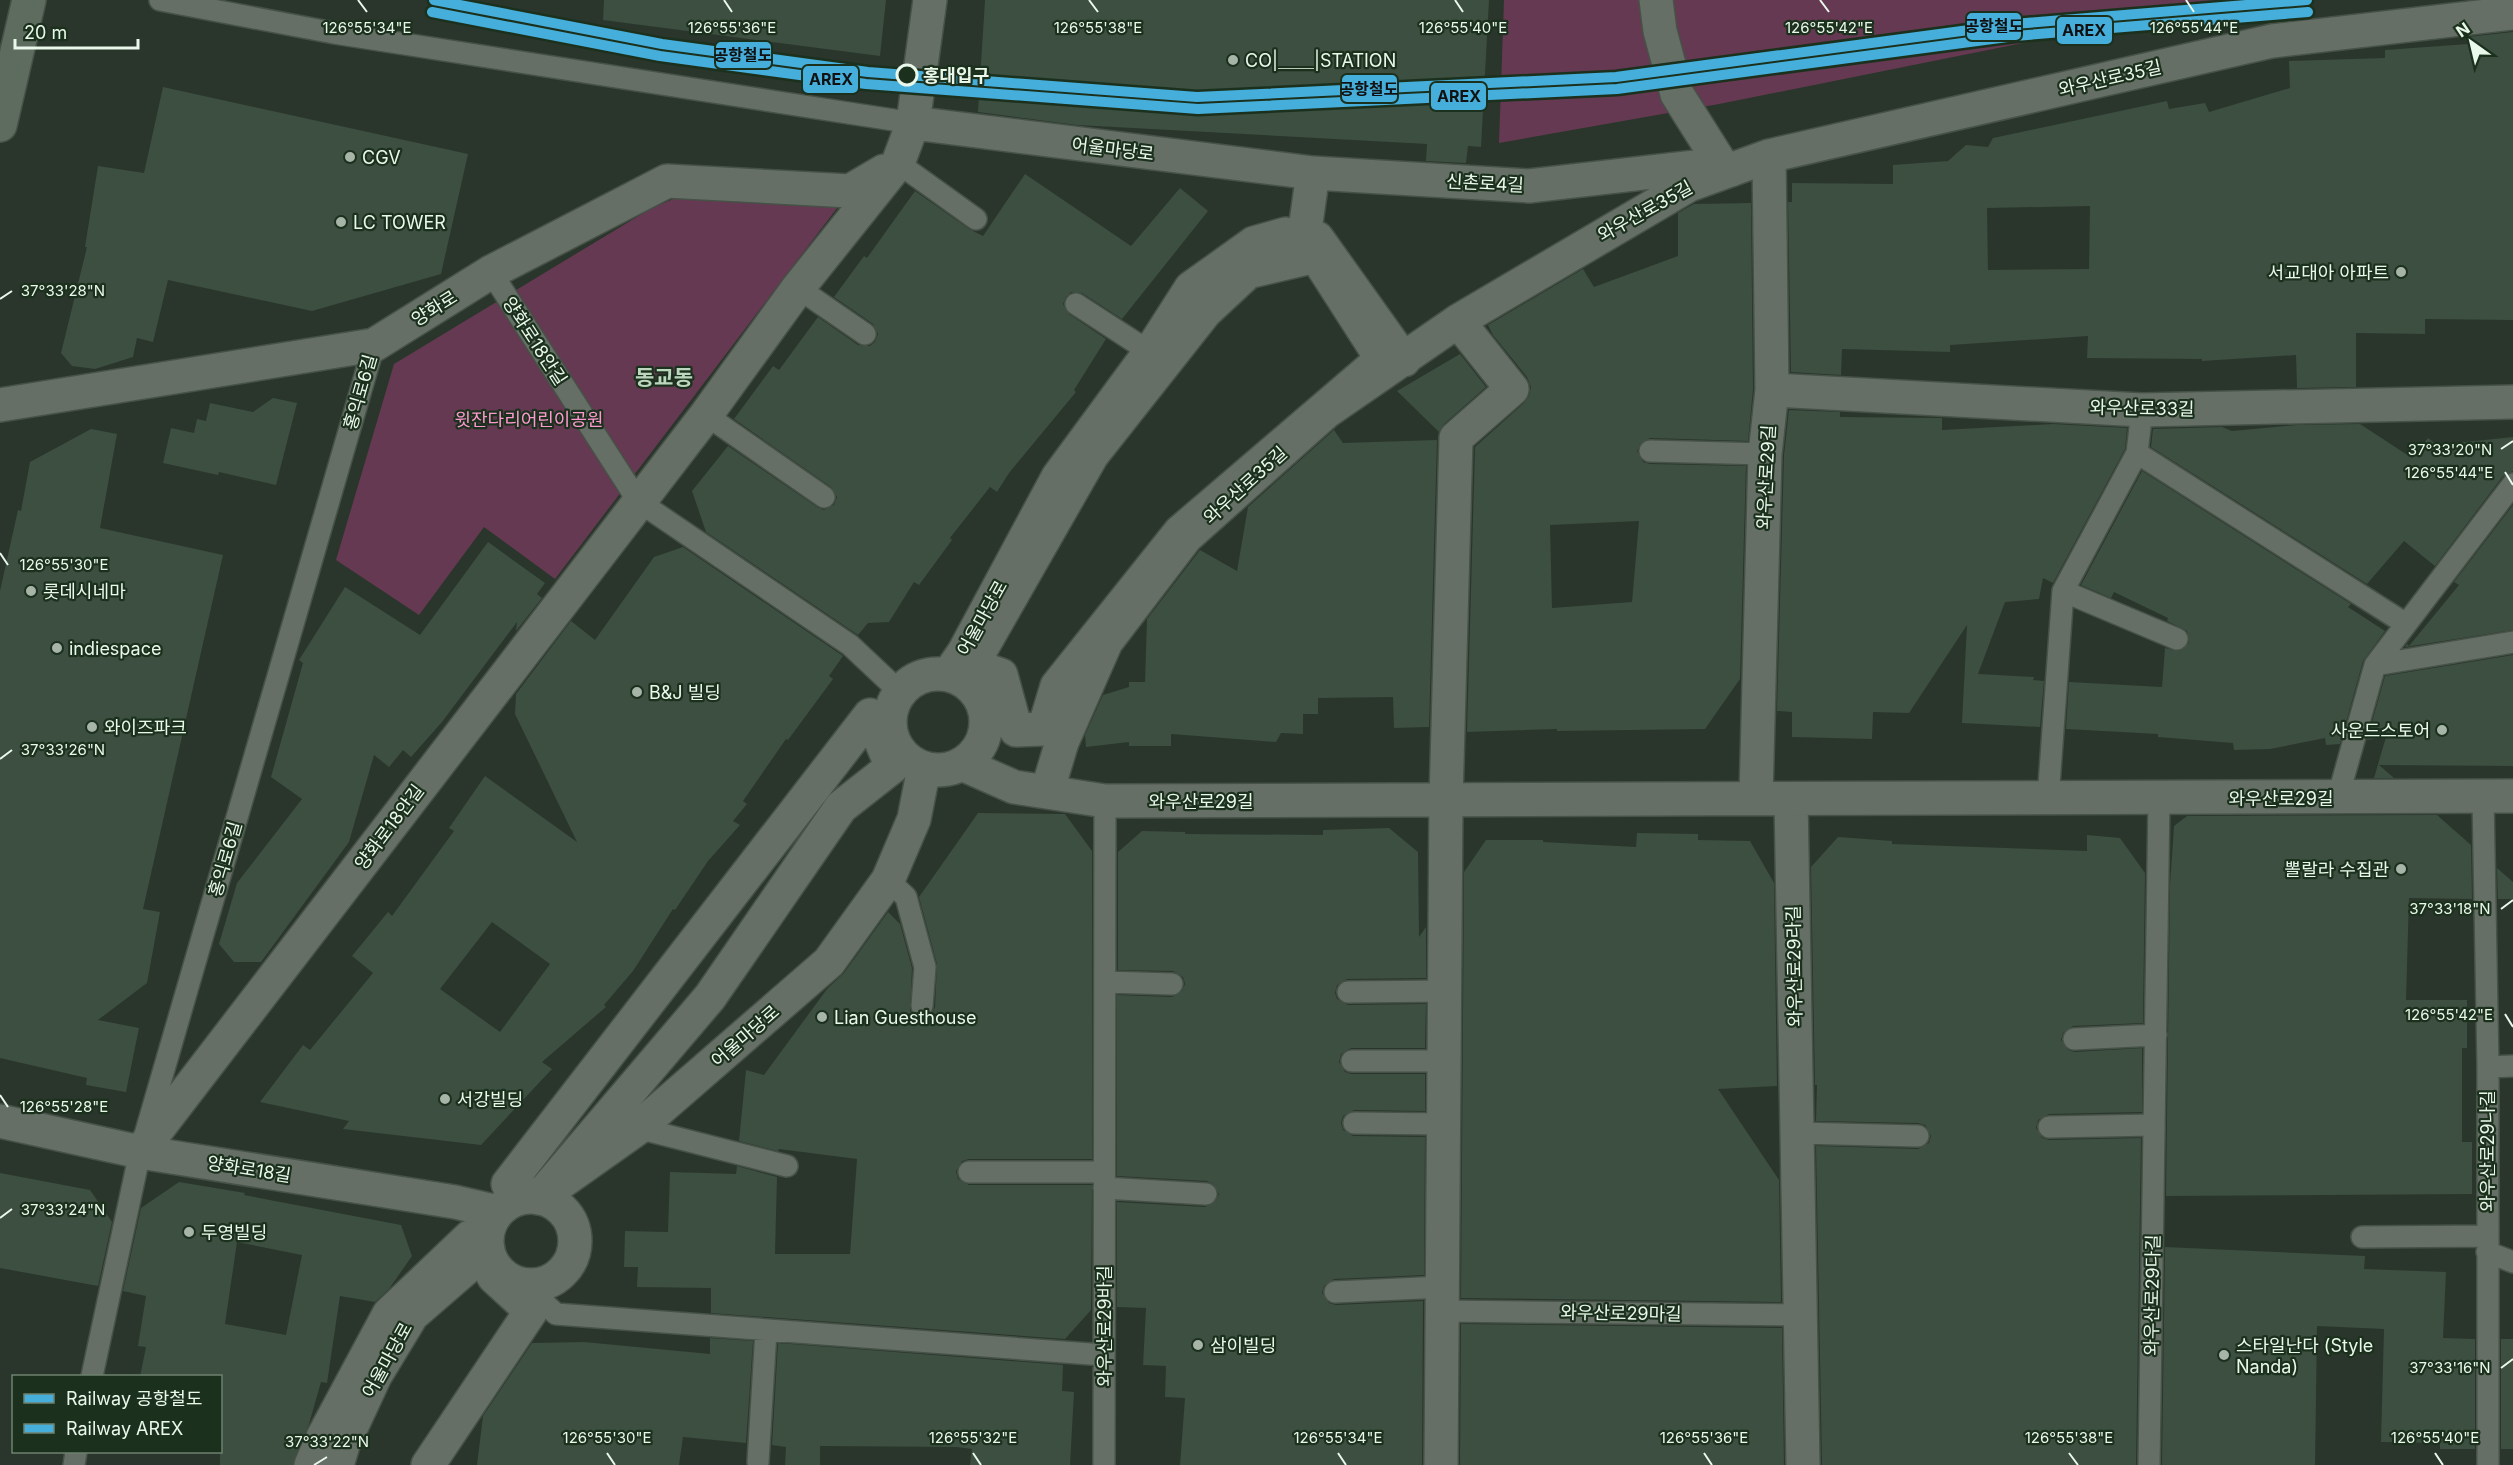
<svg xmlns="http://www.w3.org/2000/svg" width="2513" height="1465" viewBox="0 0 2513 1465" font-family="Inter,'Noto Sans KR',sans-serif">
<rect width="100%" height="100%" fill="#2a362b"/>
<!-- green -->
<path fill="#653951" d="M 1504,0 L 2305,0 L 2138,20 L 1719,104 L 1499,143 Z
M 734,173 L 850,191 L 555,579 L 484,527 L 419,615 L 336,560 L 394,364 L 650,209 Z"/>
<!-- building -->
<path fill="#3c4f40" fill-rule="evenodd" d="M 604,0 L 886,0 L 880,56 L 603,20 Z
M 985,0 L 1489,0 L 1481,147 L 1468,146 L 1466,163 L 1426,161 L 1427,144 L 1077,125 L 978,112 Z
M 2513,32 L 2513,320 L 2425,319 L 2425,334 L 2356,333 L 2356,387 L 2297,388 L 2296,355 L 2202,361 L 2202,359 L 2087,358 L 2088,336 L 1950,345 L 1950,352 L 1842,349 L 1841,375 L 1791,372 L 1788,202 L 1792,202 L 1792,183 L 1893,184 L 1893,165 L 1948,161 L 1966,145 L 1988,147 L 1993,138 L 2167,101 L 2169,109 L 2205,103 L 2209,112 L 2290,88 L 2289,61 L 2385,58 L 2385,50 L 2468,44 L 2467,37 ZM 2090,206 L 2089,269 L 1988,270 L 1987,208 Z
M 163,87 L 468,154 L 441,274 L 312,311 L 168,280 L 153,342 L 137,338 L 133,357 L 95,369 L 72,366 L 61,353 L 87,247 L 85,247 L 98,166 L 144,173 Z
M 1025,174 L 1131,246 L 1180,188 L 1208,211 L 1122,319 L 1082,293 L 1071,292 L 1066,297 L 1063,304 L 1069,314 L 1106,339 L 1074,390 L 1076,392 L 1009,473 L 997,492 L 990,487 L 950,538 L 952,540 L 919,585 L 914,582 L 889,622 L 868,623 L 858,635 L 706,532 L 692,491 L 728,446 L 817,507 L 824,510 L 834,505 L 837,497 L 831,487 L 734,419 L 773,366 L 779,370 L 818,317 L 858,345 L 870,346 L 875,342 L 878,334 L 873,324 L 834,297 L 864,256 L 867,258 L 915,191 L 969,229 L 983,236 Z
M 1751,203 L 1753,389 L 1748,441 L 1650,438 L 1640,444 L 1637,451 L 1643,462 L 1650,464 L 1746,466 L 1740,679 L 1705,729 L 1557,731 L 1557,729 L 1467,732 L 1475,447 L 1524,403 L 1529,396 L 1531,387 L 1527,377 L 1493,335 L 1488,325 L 1583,269 L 1594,287 L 1678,256 L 1678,213 L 1694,204 ZM 1639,521 L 1632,602 L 1552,608 L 1550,525 Z
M 1460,354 L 1486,387 L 1444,424 L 1439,432 L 1397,391 Z
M 273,398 L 297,403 L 276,485 L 219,472 L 218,475 L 163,463 L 171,428 L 194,433 L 197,419 L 206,421 L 210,403 L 253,412 Z
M 1789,410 L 1840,412 L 1840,417 L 1942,418 L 1942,430 L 2053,424 L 2127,428 L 2125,449 L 2053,583 L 2043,578 L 2039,599 L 2005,602 L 1978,674 L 2034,677 L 2033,680 L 2044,681 L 2040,727 L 1962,723 L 1967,625 L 1909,713 L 1873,712 L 1872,739 L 1792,737 L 1792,712 L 1777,711 L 1784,455 Z
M 2360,424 L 2412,458 L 2428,438 L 2437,445 L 2513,437 L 2513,471 L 2503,476 L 2435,566 L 2404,541 L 2367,584 L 2151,447 L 2153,429 L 2222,427 L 2232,431 L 2297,425 Z
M 91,429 L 117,434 L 100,528 L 223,555 L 143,909 L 160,912 L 147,983 L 98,1020 L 139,1028 L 126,1092 L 86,1085 L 87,1078 L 0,1058 L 0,591 L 18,510 L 21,511 L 30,462 Z
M 1334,430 L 1343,443 L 1437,440 L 1429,727 L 1394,728 L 1393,697 L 1318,698 L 1318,714 L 1303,714 L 1303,734 L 1281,733 L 1276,742 L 1171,734 L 1171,746 L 1129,746 L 1129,742 L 1086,747 L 1085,735 L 1103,695 L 1129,687 L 1129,682 L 1145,682 L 1147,619 L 1200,550 L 1237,571 L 1248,507 Z
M 2142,471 L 2351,604 L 2348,607 L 2385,631 L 2363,661 L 2340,744 L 2326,745 L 2325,738 L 2270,749 L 2234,750 L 2233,743 L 2158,737 L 2158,734 L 2066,729 L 2069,682 L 2162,687 L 2165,648 L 2179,651 L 2189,643 L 2187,631 L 2167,621 L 2168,618 L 2114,592 L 2111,598 L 2081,585 Z
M 2513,505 L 2513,630 L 2405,647 L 2407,644 L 2409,646 L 2459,585 L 2454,582 Z
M 488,542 L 545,583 L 537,594 L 542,598 L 516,631 L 517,622 L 442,722 L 411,757 L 403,750 L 389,767 L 374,755 L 349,842 L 261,962 L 234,962 L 219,944 L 237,883 L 302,799 L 271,777 L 303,663 L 299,660 L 345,587 L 420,635 Z
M 683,547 L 843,656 L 829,676 L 833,679 L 788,740 L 786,739 L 743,801 L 747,804 L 733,821 L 740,825 L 708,861 L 675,910 L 673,909 L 633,971 L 604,1005 L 606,1007 L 542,1062 L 552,1069 L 481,1145 L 343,1129 L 349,1121 L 260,1102 L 303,1045 L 310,1050 L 373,973 L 352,956 L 388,912 L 392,916 L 454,831 L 449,828 L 485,776 L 577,842 L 515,714 L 516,694 L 571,621 L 595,640 L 654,557 ZM 492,922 L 550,964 L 500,1032 L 440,989 Z
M 2513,655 L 2513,766 L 2379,765 L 2394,778 L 2374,778 L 2386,737 L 2367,740 L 2385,676 Z
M 978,813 L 1065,814 L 1092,851 L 1092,1159 L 969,1159 L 962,1161 L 956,1171 L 958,1179 L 969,1185 L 1092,1185 L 1091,1310 L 1065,1339 L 711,1313 L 711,1288 L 637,1287 L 638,1267 L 624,1267 L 625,1231 L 668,1232 L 670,1172 L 736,1174 L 737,1166 L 777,1177 L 775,1254 L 850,1254 L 857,1159 L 779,1149 L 778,1151 L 739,1141 L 746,1070 L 764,1075 L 827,989 L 844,973 L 888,912 L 900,924 L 912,968 L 910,1011 L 920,1019 L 932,1014 L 935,1007 L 937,964 L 919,897 Z
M 2437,815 L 2471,845 L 2472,899 L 2409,898 L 2406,1000 L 2467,1000 L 2467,1048 L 2462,1048 L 2462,1142 L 2472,1142 L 2472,1194 L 2166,1196 L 2170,885 L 2174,826 L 2187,816 Z
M 1389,828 L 1418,852 L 1419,937 L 1426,927 L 1426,978 L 1347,979 L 1337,985 L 1335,993 L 1337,999 L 1348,1005 L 1426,1004 L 1425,1048 L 1351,1048 L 1341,1054 L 1339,1062 L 1345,1072 L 1351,1074 L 1425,1074 L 1425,1111 L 1354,1110 L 1343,1116 L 1341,1123 L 1343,1130 L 1353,1136 L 1425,1137 L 1424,1275 L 1334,1279 L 1324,1286 L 1322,1293 L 1329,1303 L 1336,1305 L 1423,1301 L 1422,1465 L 1180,1465 L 1185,1398 L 1165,1397 L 1166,1366 L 1143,1365 L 1146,1308 L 1117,1307 L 1117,1202 L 1205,1207 L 1216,1201 L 1219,1194 L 1213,1184 L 1207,1181 L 1117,1176 L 1117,995 L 1172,997 L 1182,991 L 1185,984 L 1183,977 L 1173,971 L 1118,970 L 1118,852 L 1142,831 L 1185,832 L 1185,834 L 1323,835 L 1323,830 Z
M 1637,833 L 1698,834 L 1698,840 L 1750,841 L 1774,883 L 1777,1086 L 1718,1089 L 1779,1180 L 1781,1302 L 1461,1298 L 1464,872 L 1486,840 L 1543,840 L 1543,842 L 1636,847 Z
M 2087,835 L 2120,838 L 2145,873 L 2143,1023 L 2073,1026 L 2063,1033 L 2061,1040 L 2068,1050 L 2075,1052 L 2142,1048 L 2142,1112 L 2049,1114 L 2038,1120 L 2036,1128 L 2042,1138 L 2049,1140 L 2141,1138 L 2136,1465 L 1822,1465 L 1816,1146 L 1918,1149 L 1929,1143 L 1931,1136 L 1925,1125 L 1918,1123 L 1816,1121 L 1817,1085 L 1815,1085 L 1811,867 L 1838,837 L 1892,841 L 1892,844 L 2087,851 Z
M 2497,868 L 2513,882 L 2513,899 L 2498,899 Z
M 0,1173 L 90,1190 L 112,1222 L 98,1286 L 0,1268 Z
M 179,1182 L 245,1193 L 244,1195 L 401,1225 L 412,1256 L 389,1289 L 375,1302 L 340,1296 L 327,1383 L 321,1382 L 309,1424 L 293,1465 L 220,1465 L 220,1377 L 140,1377 L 146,1347 L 138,1346 L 146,1296 L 123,1291 L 141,1208 ZM 237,1242 L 302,1255 L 286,1335 L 225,1324 Z
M 2165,1247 L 2365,1256 L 2364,1269 L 2446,1272 L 2443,1338 L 2475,1339 L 2475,1449 L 2440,1449 L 2440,1443 L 2381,1442 L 2384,1329 L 2317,1326 L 2315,1465 L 2162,1465 Z
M 1461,1324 L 1782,1328 L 1784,1465 L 1460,1465 Z
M 710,1338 L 753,1341 L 746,1443 L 683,1437 L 679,1465 L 477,1465 L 483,1416 L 532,1343 L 584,1342 L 710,1354 Z
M 2501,1339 L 2513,1339 L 2513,1449 L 2501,1449 Z
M 778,1343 L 1063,1365 L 1062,1391 L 1074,1392 L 1070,1465 L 970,1465 L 972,1449 L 957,1447 L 820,1446 L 820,1465 L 785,1465 L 786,1447 L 772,1445 Z"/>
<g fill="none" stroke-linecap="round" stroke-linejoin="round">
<!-- service casing -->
<g stroke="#465147" stroke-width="24">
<path id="service" d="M 160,0 L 334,33 L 913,123
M 898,163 L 976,219
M 491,272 L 638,501 L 850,645 L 900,692
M 798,288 L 865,334
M 1076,304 L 1150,352
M 706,415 L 824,497
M 1650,451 L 1765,454
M 2137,453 L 2406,624
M 2063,591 L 2177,639
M 2375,665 L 2513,642
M 2338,797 L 2375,665 L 2513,484
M 2483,797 L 2488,1067 L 2488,1465
M 2048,799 L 2063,591 L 2137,453 L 2142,410
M 888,880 L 906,897 L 925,967 L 922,1006
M 1105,982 L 1172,984
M 1348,992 L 1445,991
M 2074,1039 L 2156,1035
M 1352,1061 L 1444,1061
M 2488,1067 L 2513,1066
M 1354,1123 L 1443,1124
M 2049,1127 L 2154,1125
M 638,1128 L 787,1166
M 1797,1133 L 1918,1136
M 969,1172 L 1104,1172
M 1104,1188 L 1206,1194
M 2362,1237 L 2487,1236
M 2487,1252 L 2513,1262
M 534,1285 L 542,1301 L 556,1314 L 1104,1355
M 1335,1292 L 1443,1287
M 1442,1311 L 1800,1315
M 92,1376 L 140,1152 L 374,345
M 758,1462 L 766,1331
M 74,1465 L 76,1452
M 1104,1465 L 1105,801
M 2149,1465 L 2159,798"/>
</g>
<!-- pedestrian casing -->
<g stroke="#465147" stroke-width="36">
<path id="pedestrian" d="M 1316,256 L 1382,359 L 1180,532 L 1057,686 L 1044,729 L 1016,730 L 1001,675 L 972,665 L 1092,455 L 1205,312 L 1248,272 Z
M 870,715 L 892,767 L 841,807 L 710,997 L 539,1198 L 508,1184 Z
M 311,1465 L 323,1437 L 389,1314 L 470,1237 L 494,1277 L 531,1311 L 428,1465"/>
</g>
<!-- minor casing -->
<g stroke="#465147" stroke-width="36">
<path id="minor" d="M 1656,0 L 1660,31 L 1677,94 L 1721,164 L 1731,170
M 913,123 L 1313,173 L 1529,186 L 1713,165
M 1304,237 L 1313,173
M 1772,390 L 2142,410 L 2513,402
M 0,405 L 374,345 L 491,272 L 667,181 L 850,191 L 884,171
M890 722a48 48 0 1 1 96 0a48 48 0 1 1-96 0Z
M 949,674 L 964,652 L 1058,477 L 1150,352 L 1191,288 L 1254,243 L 1286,234 L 1317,238 L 1404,360
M 962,764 L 1014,787 L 1105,801 L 2513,796
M 1047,792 L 1062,742 L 1106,642 L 1186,537 L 1326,412 L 1458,321 L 1689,185 L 1769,156 L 2272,41 L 2513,13
M 1756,797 L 1765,454 L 1772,390 L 1769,156
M 1791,799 L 1803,1465
M 0,1121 L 140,1152 L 455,1202 L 498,1212
M 140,1152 L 706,415 L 798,288 L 898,163 L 913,123 L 930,0
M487 1241a44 44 0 1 1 88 0a44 44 0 1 1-88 0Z
M 539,1198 L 638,1128 L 829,962 L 888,880 L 914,819 L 924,768
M 337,1465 L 343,1445 L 375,1376 L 412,1315 L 488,1249
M 1441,1465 L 1446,800 L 1456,438 L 1512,389 L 1458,321"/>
</g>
<!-- primary casing -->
<g stroke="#465147" stroke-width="36">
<path id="primary" d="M 0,125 L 29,0"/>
</g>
<!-- service -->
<use href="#service" stroke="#666f66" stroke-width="21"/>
<!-- pedestrian -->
<use href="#pedestrian" stroke="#666f66" stroke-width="33"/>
<!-- minor -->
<use href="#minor" stroke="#666f66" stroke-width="33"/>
<!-- primary -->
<use href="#primary" stroke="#5e6c5f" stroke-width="33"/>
<!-- rail-1 casing -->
<g stroke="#1b311d" stroke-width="15">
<path id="rail-1" d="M 434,0 L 662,44 L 868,72 L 1197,97 L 1616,77 L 2014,24 L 2307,0"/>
</g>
<!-- rail-2 casing -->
<g stroke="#1b311d" stroke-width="15">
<path id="rail-2" d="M 432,12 L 660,56 L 866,84 L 1198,109 L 1617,89 L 2015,36 L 2308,12"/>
</g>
<!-- rail-1 -->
<use href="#rail-1" stroke="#46aeda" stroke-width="10"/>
<!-- rail-2 -->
<use href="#rail-2" stroke="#46aeda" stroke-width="10"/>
</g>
<!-- ticks -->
<path fill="none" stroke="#eaf8eb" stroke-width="2" d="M 358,0 L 367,12M 724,0 L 732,12M 1089,0 L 1098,12M 1455,0 L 1463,12M 1820,0 L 1829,12M 2186,0 L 2194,12M 0,299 L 12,291M 2501,449 L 2513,441M 2505,472 L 2513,485M 0,553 L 8,565M 0,759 L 12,750M 2501,909 L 2513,900M 2505,1014 L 2513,1027M 0,1095 L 8,1107M 0,1218 L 12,1209M 2501,1368 L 2513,1359M 607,1453 L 615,1465M 973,1453 L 981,1465M 1338,1453 L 1346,1465M 1704,1453 L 1712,1465M 2069,1453 L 2078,1465M 2435,1453 L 2443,1465M 314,1465 L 327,1457"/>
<!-- markers -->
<g fill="#a7b4a8" stroke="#1b311d" stroke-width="2">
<circle cx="1233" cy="60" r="6"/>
<circle cx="350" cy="157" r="6"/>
<circle cx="341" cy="222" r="6"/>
<circle cx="2401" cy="272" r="6"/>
<circle cx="31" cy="591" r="6"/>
<circle cx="57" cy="648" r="6"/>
<circle cx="637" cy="692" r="6"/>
<circle cx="92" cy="727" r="6"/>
<circle cx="2442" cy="730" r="6"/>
<circle cx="2401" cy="869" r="6"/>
<circle cx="822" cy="1017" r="6"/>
<circle cx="445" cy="1099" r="6"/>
<circle cx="189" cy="1232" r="6"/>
<circle cx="1198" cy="1345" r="6"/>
<circle cx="2224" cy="1355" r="6"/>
</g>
<circle fill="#1b311d" stroke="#eaf8eb" stroke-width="3" cx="907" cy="75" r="10"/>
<g text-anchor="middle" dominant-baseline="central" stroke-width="4.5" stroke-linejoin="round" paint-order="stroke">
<!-- poi labels -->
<g font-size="18" fill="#eaf8eb" stroke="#1b311d" text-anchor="start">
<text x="1245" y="60">CO|＿＿|STATION</text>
<text x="362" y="157">CGV</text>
<text x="353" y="222">LC TOWER</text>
<text x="2389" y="272" text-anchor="end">서교대아 아파트</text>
<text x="43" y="591">롯데시네마</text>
<text x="69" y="648">indiespace</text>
<text x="649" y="692">B&amp;J 빌딩</text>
<text x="104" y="727">와이즈파크</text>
<text x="2430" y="730" text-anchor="end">사운드스토어</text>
<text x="2389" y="869" text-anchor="end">뽈랄라 수집관</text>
<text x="834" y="1017">Lian Guesthouse</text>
<text x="457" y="1099">서강빌딩</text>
<text x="201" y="1232">두영빌딩</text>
<text x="1210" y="1345">삼이빌딩</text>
<text x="2236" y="1345">스타일난다 (Style<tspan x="2236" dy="21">Nanda)</tspan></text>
</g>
<!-- stop labels -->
<g font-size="18" font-weight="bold" fill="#eaf8eb" stroke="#1b311d" text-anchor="start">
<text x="923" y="75">홍대입구</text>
</g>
<!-- street labels -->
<g font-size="18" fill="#eaf8eb" stroke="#1b311d">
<text transform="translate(2110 78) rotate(-13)">와우산로35길</text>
<text transform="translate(1113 149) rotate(7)">어울마당로</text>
<text transform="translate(1485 183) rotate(3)">신촌로4길</text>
<text transform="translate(1645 211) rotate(-29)">와우산로35길</text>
<text transform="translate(434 308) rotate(-32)">양화로</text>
<text transform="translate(535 341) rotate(57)">양화로18안길</text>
<text transform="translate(360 392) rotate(-74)">홍익로6길</text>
<text transform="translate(2142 408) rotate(1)">와우산로33길</text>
<text transform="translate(1766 477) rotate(-87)">와우산로29길</text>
<text transform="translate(1245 485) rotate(-42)">와우산로35길</text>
<text transform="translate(982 618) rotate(-61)">어울마당로</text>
<text x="2281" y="798">와우산로29길</text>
<text x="1201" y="801">와우산로29길</text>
<text transform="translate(389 827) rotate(-53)">양화로18안길</text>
<text transform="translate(225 859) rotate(-74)">홍익로6길</text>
<text transform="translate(1794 966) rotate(-91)">와우산로29라길</text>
<text transform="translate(745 1036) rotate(-41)">어울마당로</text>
<text transform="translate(2487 1151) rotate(-90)">와우산로29나길</text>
<text transform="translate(249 1169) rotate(9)">양화로18길</text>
<text transform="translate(2152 1295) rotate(-89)">와우산로29다길</text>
<text transform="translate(1621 1313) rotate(1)">와우산로29마길</text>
<text transform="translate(1104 1326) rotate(-90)">와우산로29바길</text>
<text transform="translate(387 1360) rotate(-61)">어울마당로</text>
</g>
<!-- park labels -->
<g font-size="18" fill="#ff98d1" stroke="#1b311d">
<text x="529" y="419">윗잔다리어린이공원</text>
</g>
<!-- quarter labels -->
<g font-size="21" font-weight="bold" fill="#bcd7bd" stroke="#1b311d">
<text x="664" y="377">동교동</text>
</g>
</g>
<g font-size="15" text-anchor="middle" fill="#eaf8eb" stroke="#1b311d" stroke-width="4.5" stroke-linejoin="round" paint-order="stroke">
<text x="367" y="33">126°55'34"E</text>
<text x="732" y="33">126°55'36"E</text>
<text x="1098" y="33">126°55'38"E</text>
<text x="1463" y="33">126°55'40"E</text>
<text x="1829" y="33">126°55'42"E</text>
<text x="2194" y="33">126°55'44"E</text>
<text x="63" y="296">37°33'28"N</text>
<text x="2450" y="455">37°33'20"N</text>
<text x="2449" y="478">126°55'44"E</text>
<text x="64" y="570">126°55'30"E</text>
<text x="63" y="755">37°33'26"N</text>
<text x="2450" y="914">37°33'18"N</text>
<text x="2449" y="1020">126°55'42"E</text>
<text x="64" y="1112">126°55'28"E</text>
<text x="63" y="1215">37°33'24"N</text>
<text x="2450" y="1373">37°33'16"N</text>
<text x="607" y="1443">126°55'30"E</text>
<text x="973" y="1443">126°55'32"E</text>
<text x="1338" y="1443">126°55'34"E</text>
<text x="1704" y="1443">126°55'36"E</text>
<text x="2069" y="1443">126°55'38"E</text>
<text x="2435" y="1443">126°55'40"E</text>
<text x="327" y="1447">37°33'22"N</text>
</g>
<g stroke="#1b311d" stroke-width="2">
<rect x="1966" y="12" width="56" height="29" rx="6" fill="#46aeda"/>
<rect x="2056" y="16" width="57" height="29" rx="6" fill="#46aeda"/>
<rect x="715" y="41" width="57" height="28" rx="6" fill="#46aeda"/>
<rect x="802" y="65" width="57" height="29" rx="6" fill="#46aeda"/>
<rect x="1341" y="74" width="57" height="29" rx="6" fill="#46aeda"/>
<rect x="1430" y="82" width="57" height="29" rx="6" fill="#46aeda"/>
</g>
<g font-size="16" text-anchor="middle" font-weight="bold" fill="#111">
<text x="1994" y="32">공항철도</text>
<text x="2084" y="36">AREX</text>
<text x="743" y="61">공항철도</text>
<text x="831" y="85">AREX</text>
<text x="1369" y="95">공항철도</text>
<text x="1459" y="102">AREX</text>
</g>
<!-- legend -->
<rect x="12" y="1375" width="210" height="78" fill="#1b311d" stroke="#6e816f" stroke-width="1.5"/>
<rect x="24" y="1394" width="30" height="9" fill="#46aeda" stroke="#6e816f" stroke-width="1.5"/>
<text x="66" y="1405" font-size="18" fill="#eaf8eb">Railway 공항철도</text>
<rect x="24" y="1424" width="30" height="9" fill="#46aeda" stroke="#6e816f" stroke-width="1.5"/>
<text x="66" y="1435" font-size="18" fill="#eaf8eb">Railway AREX</text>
<!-- north arrow -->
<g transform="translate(2471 42) rotate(326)" stroke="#1b311d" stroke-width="4.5" paint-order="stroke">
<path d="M0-4.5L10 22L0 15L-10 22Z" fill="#eaf8eb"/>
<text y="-9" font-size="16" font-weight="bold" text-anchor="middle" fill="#eaf8eb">N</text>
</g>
<!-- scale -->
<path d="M15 39v9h123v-9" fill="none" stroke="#eaf8eb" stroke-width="3"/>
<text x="24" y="39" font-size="18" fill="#eaf8eb" stroke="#1b311d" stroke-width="4.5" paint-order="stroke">20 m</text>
</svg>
